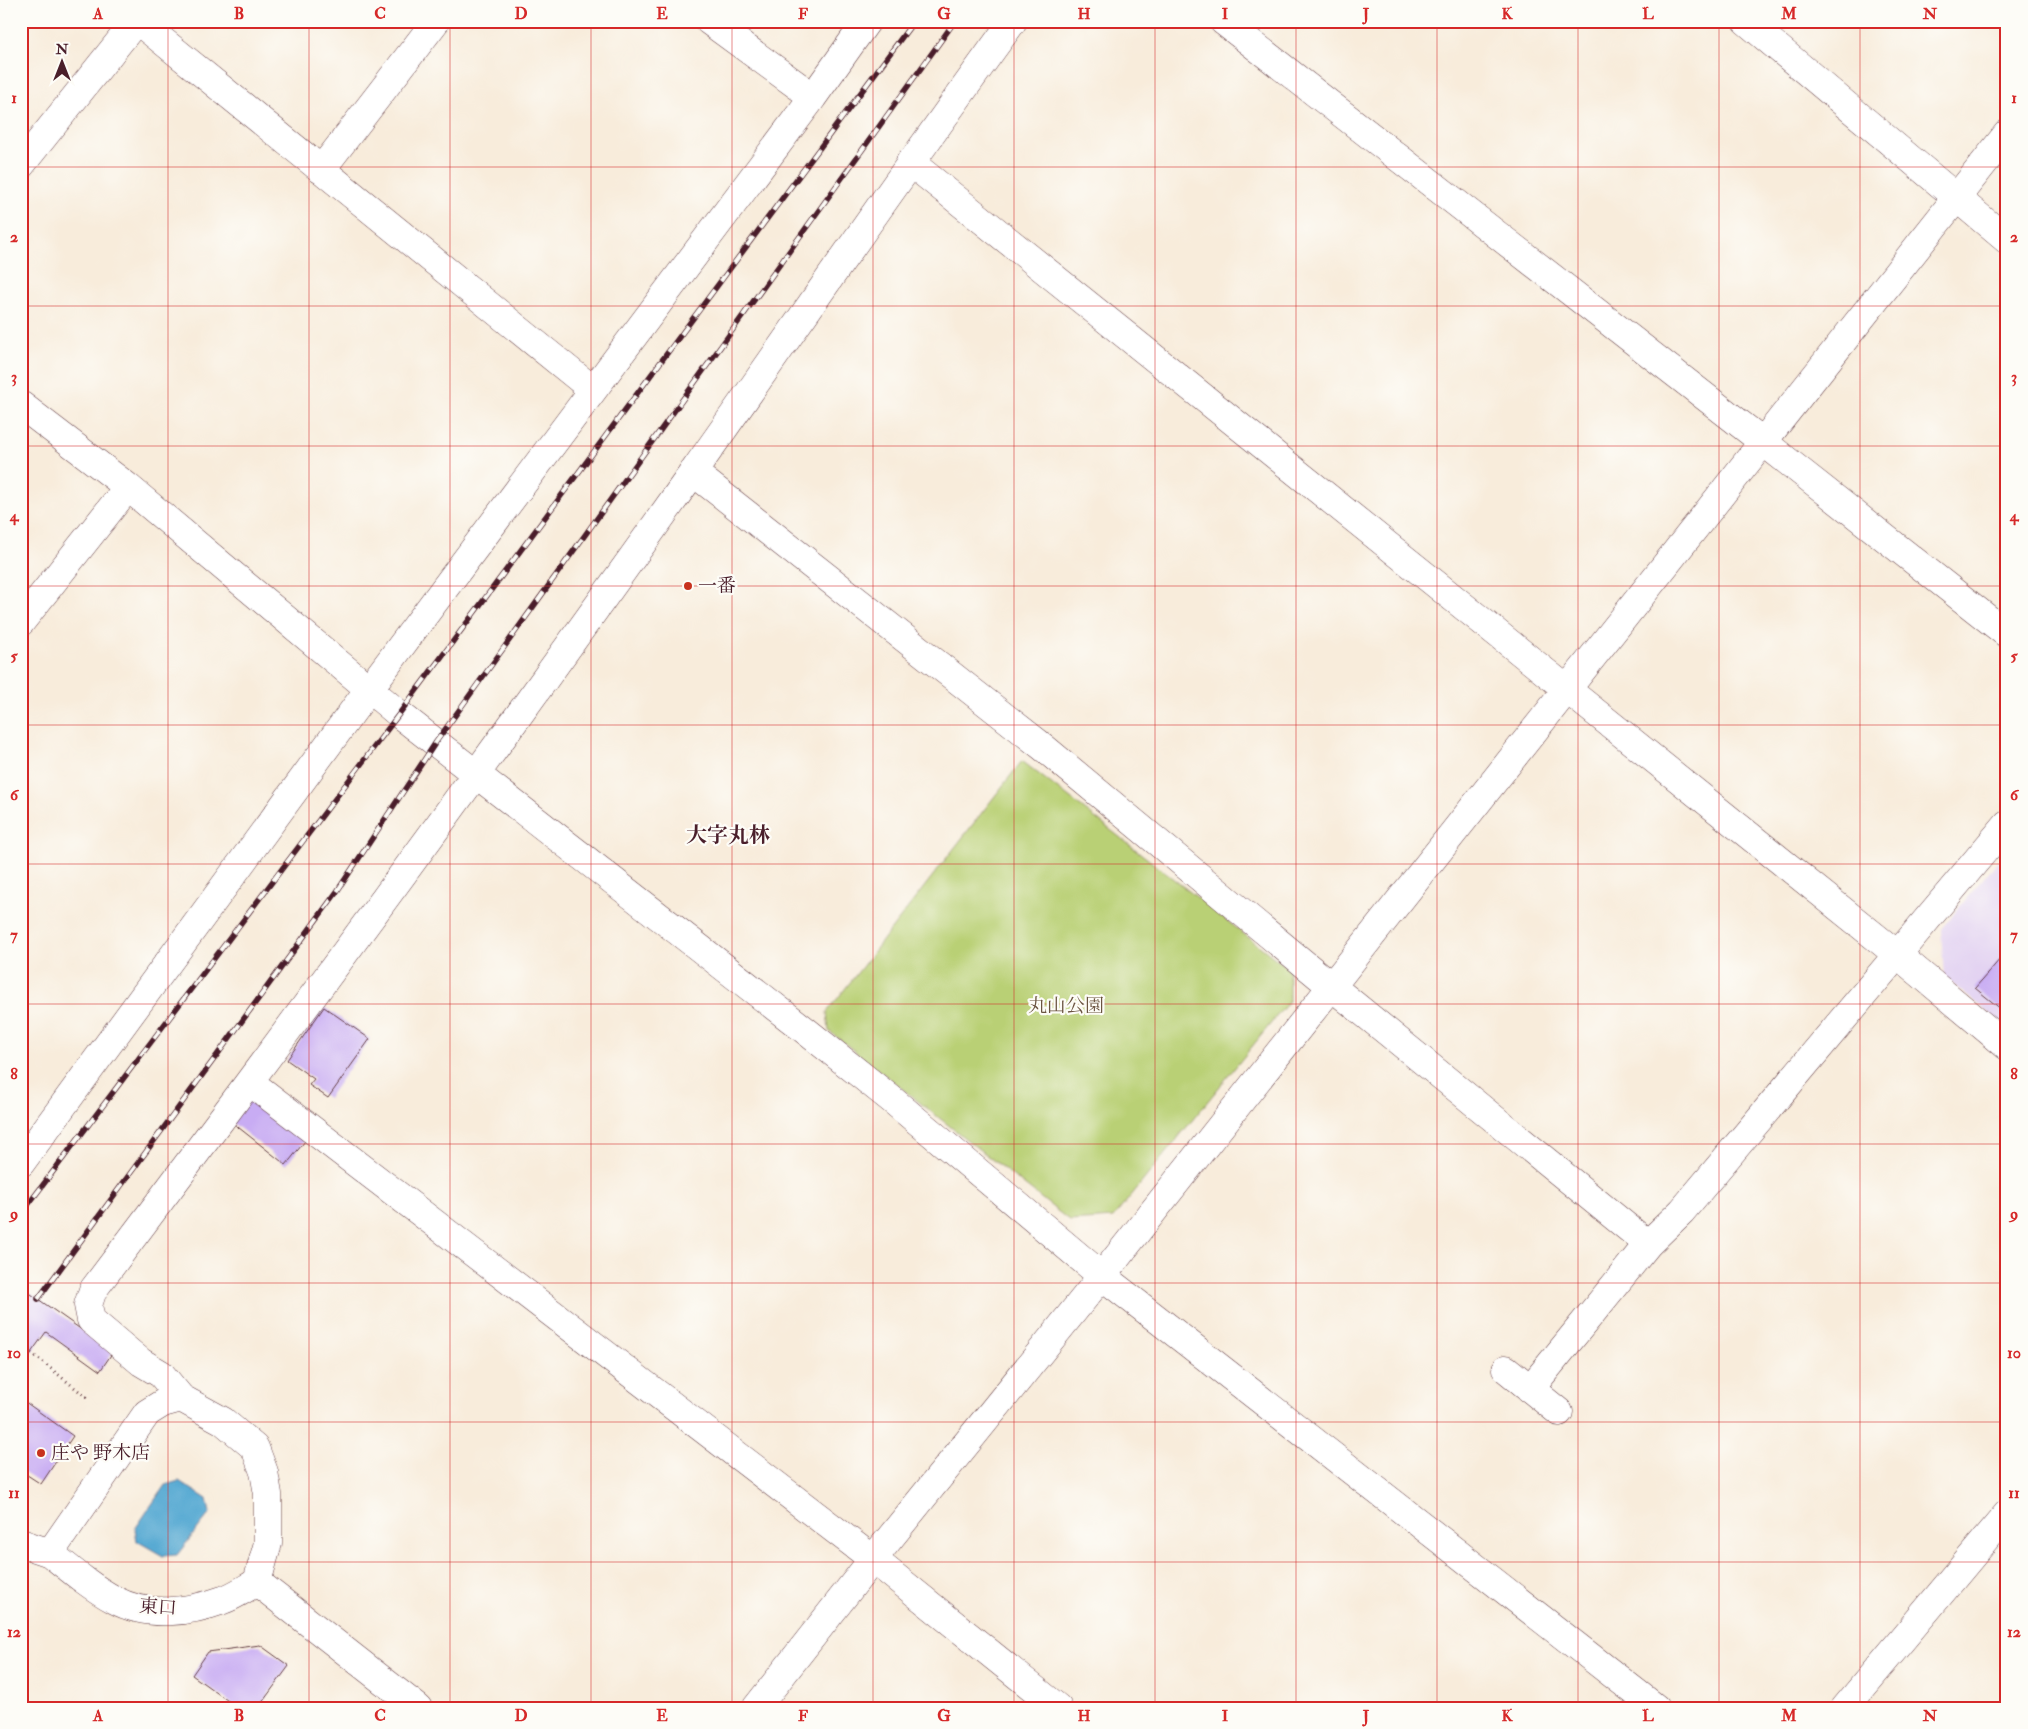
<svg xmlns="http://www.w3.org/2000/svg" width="2028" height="1729" viewBox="0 0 2028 1729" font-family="'IM FELL Double Pica','Noto Serif JP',serif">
<rect width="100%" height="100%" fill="#fdfcf7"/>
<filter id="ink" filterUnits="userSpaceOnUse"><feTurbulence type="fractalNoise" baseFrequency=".02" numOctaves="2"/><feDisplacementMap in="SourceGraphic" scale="10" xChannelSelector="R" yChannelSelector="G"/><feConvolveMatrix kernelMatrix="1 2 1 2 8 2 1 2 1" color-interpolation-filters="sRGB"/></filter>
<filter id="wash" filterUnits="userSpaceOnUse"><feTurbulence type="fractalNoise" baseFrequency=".0096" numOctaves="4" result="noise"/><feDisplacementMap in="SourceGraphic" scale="20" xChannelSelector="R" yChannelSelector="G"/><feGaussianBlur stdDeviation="1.12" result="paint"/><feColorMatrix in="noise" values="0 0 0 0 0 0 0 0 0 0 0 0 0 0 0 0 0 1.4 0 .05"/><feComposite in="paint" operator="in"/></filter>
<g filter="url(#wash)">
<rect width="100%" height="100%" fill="#f8ecdb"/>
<!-- built -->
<path fill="#e3d3f2" d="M 2007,850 L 2007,1028 L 1944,977 L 1941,929 Z"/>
<!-- green -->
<path fill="#b9d074" stroke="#827850" d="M 1022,761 L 1289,969 L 1289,1001 L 1113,1218 L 1070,1221 L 829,1031 L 827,1012 Z"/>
<!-- water -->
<path fill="#59aad3" stroke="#52647f" d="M 179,1481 L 207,1499 L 210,1513 L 177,1555 L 163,1556 L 137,1541 L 135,1529 L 165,1485 Z"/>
<g id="blocks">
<!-- building -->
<path fill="#c8acf3" d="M 2007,951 L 2007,1014 L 1975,988 Z
M 324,1007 L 370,1039 L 328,1098 L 309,1085 L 314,1079 L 287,1060 Z
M 261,1097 L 309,1136 L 286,1165 L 229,1120 L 243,1102 Z
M 21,1287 L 113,1352 L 100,1371 L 46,1332 L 25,1361 L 21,1358 Z
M 21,1399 L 73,1436 L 41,1484 L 21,1471 Z
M 260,1645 L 289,1666 L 258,1708 L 238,1708 L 192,1675 L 208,1652 Z"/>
</g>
</g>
<g filter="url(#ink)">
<use href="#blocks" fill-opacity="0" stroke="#643e45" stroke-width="1"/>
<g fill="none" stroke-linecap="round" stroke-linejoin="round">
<!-- minor casing -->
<g stroke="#643e45" stroke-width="29">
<path id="minor" d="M 138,21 L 592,389
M 709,21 L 813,97
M 1223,21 L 1762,441 L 2007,634
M 1746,21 L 2007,240
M 910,162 L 1898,955 L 2007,1046
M 21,165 L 136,21
M 321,170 L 436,21
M 21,405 L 128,487 L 399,714 L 806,1031 L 891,1099 L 1102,1276 L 1656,1708
M 693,472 L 1043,747 L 1331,986 L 1648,1244 L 1682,1211 L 2007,824
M 21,622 L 128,487
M 250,1082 L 873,1559 L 1058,1708
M 21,1163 L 369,689 L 813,97 L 867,21
M 1506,1369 L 1559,1412
M 1530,1389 L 1648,1244
M 181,1398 L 163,1403 L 147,1413 L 50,1553 C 71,1570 91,1587 115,1600 C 148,1618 190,1612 223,1600 C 235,1596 246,1588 257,1582 L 268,1543 L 268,1494 L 264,1472 L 255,1448 L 223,1421 L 181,1398 L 161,1374 L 141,1362 L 91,1320 L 88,1305 L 93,1290 C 297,1020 498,747 694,471 C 800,321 904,170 1013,21
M 21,1543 L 50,1553
M 257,1582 L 418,1708
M 756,1708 L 873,1559 L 1102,1276 L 2007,134
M 1845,1708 L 2007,1514"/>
</g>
<!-- path -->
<path stroke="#643e45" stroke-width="3" stroke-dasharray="1 4" stroke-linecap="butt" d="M 31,1353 L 89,1399"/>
<!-- minor -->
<use href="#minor" stroke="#fff" stroke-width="28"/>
<!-- rail casing -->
<g stroke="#4a1f2b" stroke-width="5.5">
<path id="rail" d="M 21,1214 L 399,714 L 914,21
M 38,1299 L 336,893 L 436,742 L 955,21"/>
</g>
<!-- rail -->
<use href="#rail" stroke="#fdfcf7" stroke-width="4" stroke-dasharray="11" stroke-linecap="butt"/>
</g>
</g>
<!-- grid -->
<path fill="none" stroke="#d62828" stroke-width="1" stroke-opacity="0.55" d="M 168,21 L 168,1708M 309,21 L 309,1708M 450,21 L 450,1708M 591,21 L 591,1708M 732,21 L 732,1708M 873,21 L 873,1708M 1014,21 L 1014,1708M 1155,21 L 1155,1708M 1296,21 L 1296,1708M 1437,21 L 1437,1708M 1578,21 L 1578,1708M 1719,21 L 1719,1708M 1860,21 L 1860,1708M 21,167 L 2007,167M 21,306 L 2007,306M 21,446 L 2007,446M 21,586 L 2007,586M 21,725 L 2007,725M 21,864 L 2007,864M 21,1004 L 2007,1004M 21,1144 L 2007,1144M 21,1283 L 2007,1283M 21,1422 L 2007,1422M 21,1562 L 2007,1562"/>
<!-- markers -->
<g fill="#c8321e" stroke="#fdfcf7" stroke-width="2">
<circle cx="688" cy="586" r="5"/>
<circle cx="41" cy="1453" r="5"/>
</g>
<g text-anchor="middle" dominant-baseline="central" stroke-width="4.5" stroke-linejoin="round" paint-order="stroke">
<!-- poi labels -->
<g font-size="19" fill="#4a1f2b" stroke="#fdfcf7" text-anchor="start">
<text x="698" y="586">一番</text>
<text x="51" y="1453">庄や 野木店</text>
</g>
<!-- park labels -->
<g font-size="19" fill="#6b5441" stroke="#fdfcf7">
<text x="1066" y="1006">丸山公園</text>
</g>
<!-- street labels -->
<g font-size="19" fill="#4a1f2b" stroke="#fdfcf7">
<text transform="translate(158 1607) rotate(4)">東口</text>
</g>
<!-- quarter labels -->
<g font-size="21" font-weight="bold" fill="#4a1f2b" stroke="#fdfcf7">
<text x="728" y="835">大字丸林</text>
</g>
</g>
<!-- margin -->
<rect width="2028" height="1729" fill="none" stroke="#fdfcf7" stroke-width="55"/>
<!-- north arrow -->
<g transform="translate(62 62)" stroke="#fdfcf7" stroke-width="4" paint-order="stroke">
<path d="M0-4L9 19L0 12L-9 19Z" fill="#4a1f2b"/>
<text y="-8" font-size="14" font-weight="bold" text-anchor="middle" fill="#4a1f2b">N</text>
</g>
<rect x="28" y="28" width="1972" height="1674" fill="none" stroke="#d62828" stroke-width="2"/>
<g font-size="16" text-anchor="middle" font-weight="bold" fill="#d62828">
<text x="98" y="19">A</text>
<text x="239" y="19">B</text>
<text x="380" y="19">C</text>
<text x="521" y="19">D</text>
<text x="662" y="19">E</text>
<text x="803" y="19">F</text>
<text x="944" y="19">G</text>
<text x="1084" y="19">H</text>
<text x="1225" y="19">I</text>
<text x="1366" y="19">J</text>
<text x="1507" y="19">K</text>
<text x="1648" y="19">L</text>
<text x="1789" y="19">M</text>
<text x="1930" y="19">N</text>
<text x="14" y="103">1</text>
<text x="2014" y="103">1</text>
<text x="14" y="242">2</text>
<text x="2014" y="242">2</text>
<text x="14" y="382">3</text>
<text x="2014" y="382">3</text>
<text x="14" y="521">4</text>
<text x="2014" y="521">4</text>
<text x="14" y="661">5</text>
<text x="2014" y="661">5</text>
<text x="14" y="800">6</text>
<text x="2014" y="800">6</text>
<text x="14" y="940">7</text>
<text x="2014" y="940">7</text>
<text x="14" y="1079">8</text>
<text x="2014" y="1079">8</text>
<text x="14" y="1219">9</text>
<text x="2014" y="1219">9</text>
<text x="14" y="1358">10</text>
<text x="2014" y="1358">10</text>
<text x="14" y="1498">11</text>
<text x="2014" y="1498">11</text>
<text x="14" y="1637">12</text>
<text x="2014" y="1637">12</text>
<text x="98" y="1721">A</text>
<text x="239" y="1721">B</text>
<text x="380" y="1721">C</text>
<text x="521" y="1721">D</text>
<text x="662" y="1721">E</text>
<text x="803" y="1721">F</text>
<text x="944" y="1721">G</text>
<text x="1084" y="1721">H</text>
<text x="1225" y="1721">I</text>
<text x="1366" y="1721">J</text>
<text x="1507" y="1721">K</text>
<text x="1648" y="1721">L</text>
<text x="1789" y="1721">M</text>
<text x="1930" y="1721">N</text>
</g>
</svg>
